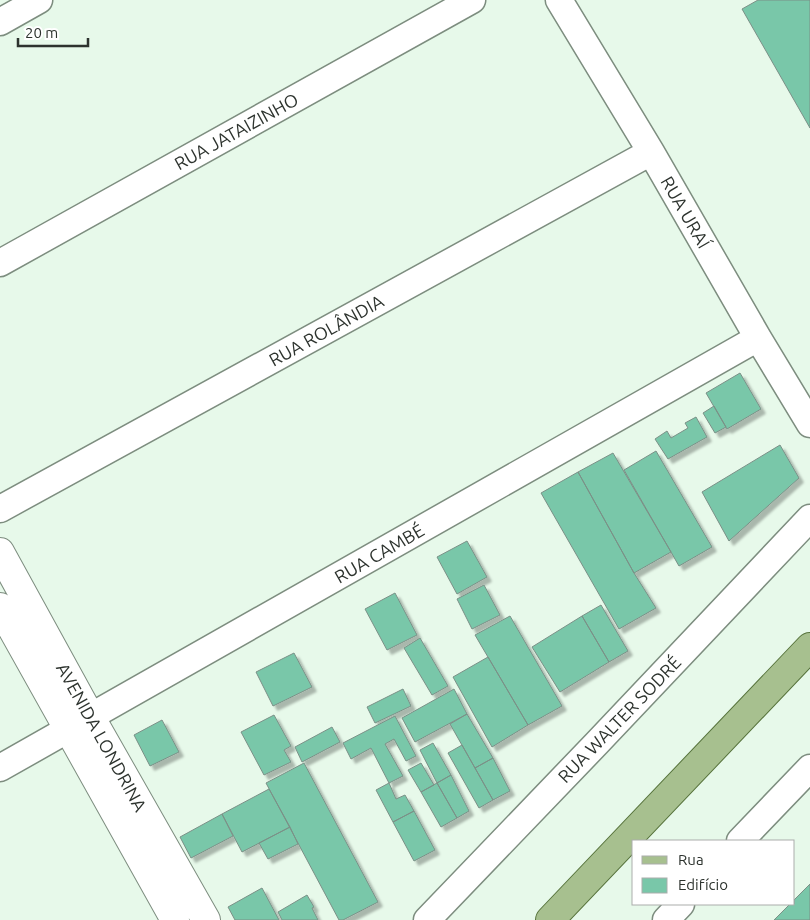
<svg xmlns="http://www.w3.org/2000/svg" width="810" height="920" viewBox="0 0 810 920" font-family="Ubuntu,sans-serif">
<defs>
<filter id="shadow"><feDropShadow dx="4.5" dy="4.5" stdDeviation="1" flood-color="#0004"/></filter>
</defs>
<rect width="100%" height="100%" fill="#e7f9ea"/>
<!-- building -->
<path fill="#79c7a9" stroke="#7b9087" filter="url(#shadow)" d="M 758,0 L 810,0 L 810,128 L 742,9 Z
M 740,373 L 761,409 L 727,429 L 706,393 Z
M 714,406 L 726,427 L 715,433 L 703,413 Z
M 696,417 L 707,437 L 668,459 L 655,439 L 667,431 L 671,438 L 688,428 L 685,423 Z
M 780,445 L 799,478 L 729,541 L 702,492 Z
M 656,451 L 712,547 L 679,566 L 624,470 Z
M 613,453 L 671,552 L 634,573 L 578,472 Z
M 578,472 L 634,573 L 656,608 L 619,629 L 541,493 Z
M 467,541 L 487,577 L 457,594 L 437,557 Z
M 484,585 L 500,615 L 472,629 L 457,599 Z
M 395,593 L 417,635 L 387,650 L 365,609 Z
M 601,605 L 628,651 L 609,662 L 582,616 Z
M 510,616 L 562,706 L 528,725 L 475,635 Z
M 582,616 L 609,662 L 560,692 L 532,647 Z
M 420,638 L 448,686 L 432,695 L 404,648 Z
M 294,653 L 312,687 L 273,706 L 256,672 Z
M 488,657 L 528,725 L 492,747 L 453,677 Z
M 403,689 L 411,706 L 375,723 L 367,707 Z
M 454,689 L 467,714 L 415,742 L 402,718 Z
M 467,714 L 493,758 L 475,768 L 450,724 Z
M 274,715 L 291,746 L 284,750 L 291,762 L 264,775 L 241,732 Z
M 395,716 L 416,756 L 406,761 L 394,739 L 385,744 L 403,776 L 389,783 L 371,748 L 351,759 L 343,743 Z
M 162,720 L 179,752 L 150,766 L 134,735 Z
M 332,727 L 340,742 L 302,762 L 295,747 Z
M 433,743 L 451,775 L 437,783 L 420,750 Z
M 462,745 L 493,800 L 479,808 L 448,753 Z
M 493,758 L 510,791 L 493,800 L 475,768 Z
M 304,763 L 378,902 L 343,920 L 339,920 L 266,783 Z
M 421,763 L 434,785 L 421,792 L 408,770 Z
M 451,775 L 469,811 L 457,818 L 437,783 Z
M 389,783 L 396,799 L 405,795 L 414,811 L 393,822 L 376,790 Z
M 437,783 L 457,818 L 441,827 L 421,792 Z
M 269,789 L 290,827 L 242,852 L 222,814 Z
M 414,811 L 435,850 L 414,861 L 393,822 Z
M 222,814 L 233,836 L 191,858 L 180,837 Z
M 290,827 L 298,844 L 268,859 L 259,843 Z
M 810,884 L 810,920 L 774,920 L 790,904 L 794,904 L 794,900 Z
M 262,888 L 279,920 L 235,920 L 228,907 Z
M 307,895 L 314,907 L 312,908 L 318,920 L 282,920 L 278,912 Z"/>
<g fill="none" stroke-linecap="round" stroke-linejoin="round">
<!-- minor casing -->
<g stroke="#7d8d7f" stroke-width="29">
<path id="minor" d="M 559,0 L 651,152 L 758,338 L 810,424
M 0,22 L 39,0
M 0,263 L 472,0
M 0,509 L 651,152
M 0,768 L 758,338
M 740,841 L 810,768
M 427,920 L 597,743 L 810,518
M 666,920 L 681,904"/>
</g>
<!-- tertiary casing -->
<g stroke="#7d8d7f" stroke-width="30">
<path id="tertiary" d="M 0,552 L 90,716 L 206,920
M 0,607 L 175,920"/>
</g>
<!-- primary casing -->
<g stroke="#57733c" stroke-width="30">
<path id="primary" d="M 550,920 L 810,647"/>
</g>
<!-- minor -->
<use href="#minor" stroke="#fff" stroke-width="26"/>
<!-- tertiary -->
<use href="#tertiary" stroke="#fff" stroke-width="28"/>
<!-- primary -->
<use href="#primary" stroke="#a7c08f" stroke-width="28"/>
</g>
<g text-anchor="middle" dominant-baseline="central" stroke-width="4" stroke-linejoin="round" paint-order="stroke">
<!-- street labels -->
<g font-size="18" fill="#2d332e" stroke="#fff">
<text transform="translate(236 131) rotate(-29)">RUA JATAIZINHO</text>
<text transform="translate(686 212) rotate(60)">RUA URAÍ</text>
<text transform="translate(326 330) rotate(-29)">RUA ROLÂNDIA</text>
<text transform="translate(379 553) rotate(-30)">RUA CAMBÉ</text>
<text transform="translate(619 719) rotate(-46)">RUA WALTER SODRÉ</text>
<text transform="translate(102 737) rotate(61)">AVENIDA LONDRINA</text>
</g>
</g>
<!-- legend -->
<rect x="632" y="840" width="162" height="65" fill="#ffffff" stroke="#abadab"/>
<rect x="642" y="856" width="25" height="8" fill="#a7c08f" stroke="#abadab"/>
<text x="678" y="865" font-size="15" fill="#2d332e">Rua</text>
<rect x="642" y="878" width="25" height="15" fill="#79c7a9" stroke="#abadab"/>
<text x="678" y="890" font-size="15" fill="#2d332e">Edifício</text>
<!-- scale -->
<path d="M18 38v8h70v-8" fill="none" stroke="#2d332e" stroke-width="2.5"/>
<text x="25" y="38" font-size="15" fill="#2d332e" stroke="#ffffff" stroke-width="4" paint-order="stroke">20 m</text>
</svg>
